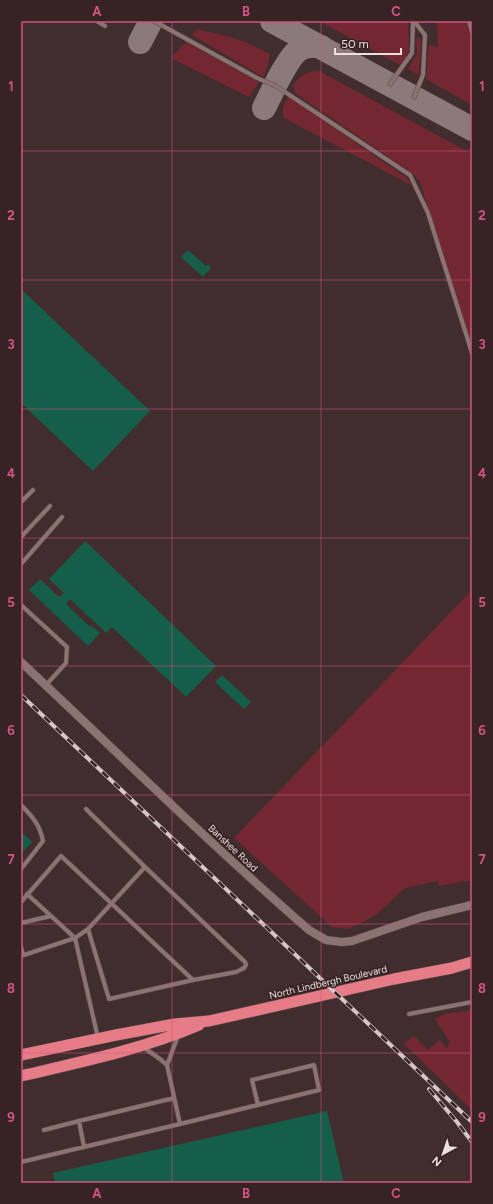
<svg xmlns="http://www.w3.org/2000/svg" width="493" height="1204" viewBox="0 0 493 1204" font-family="Figtree,sans-serif">
<rect width="100%" height="100%" fill="#422d2e"/>
<!-- green -->
<path fill="#732731" d="M 319,21 L 408,21 L 409,49 L 407,58 L 400,65 Z
M 437,21 L 466,21 L 472,41 L 472,105 L 426,79 L 429,44 L 438,48 Z
M 197,29 L 227,36 L 248,43 L 270,54 L 268,65 L 263,77 L 192,35 Z
M 416,37 L 421,40 L 419,75 L 408,69 L 417,54 Z
M 186,42 L 259,82 L 249,97 L 171,58 Z
M 314,71 L 319,71 L 472,154 L 472,346 L 420,182 L 412,173 L 296,94 L 293,85 C 299,77 304,73 314,71 Z
M 289,97 L 407,178 L 411,185 L 284,118 C 281,108 283,105 289,97 Z
M 472,590 L 472,880 L 439,886 L 437,881 L 405,888 L 377,914 L 365,921 L 348,929 L 332,927 L 234,838 Z
M 472,1010 L 472,1110 L 404,1044 L 414,1036 L 428,1050 L 440,1040 L 447,1048 L 450,1042 L 435,1019 L 445,1014 Z"/>
<g fill="none" stroke-linecap="round" stroke-linejoin="round">
<!-- taxiway -->
<path stroke="#8c7a7a" stroke-width="24" d="M 272,21 L 472,129
M 140,42 L 151,21
M 264,108 C 271,94 288,56 300,49 C 307,45 314,45 321,47"/>
</g>
<!-- building -->
<path fill="#155e49" d="M 188,250 L 206,266 L 208,264 L 211,268 L 203,277 L 181,257 Z
M 21,289 L 150,411 L 93,471 L 21,403 Z
M 85,541 L 216,666 L 186,697 L 112,627 L 106,633 L 70,599 L 66,604 L 90,627 L 91,625 L 100,633 L 88,646 L 29,590 L 40,579 L 59,597 L 64,593 L 49,579 Z
M 222,675 L 251,702 L 244,709 L 215,682 Z
M 21,831 L 32,842 L 21,854 Z
M 327,1111 L 344,1183 L 55,1183 L 53,1173 Z"/>
<g fill="none" stroke-linecap="round" stroke-linejoin="round">
<!-- service casing -->
<g stroke="#5b4a4a" stroke-width="5">
<path id="service" d="M 97,21 L 105,26
M 154,21 L 257,78 L 276,86 L 410,175 L 428,213 L 472,353
M 469,21 L 472,32
M 390,84 L 412,53 L 413,21
M 414,97 L 423,75 L 425,35 L 414,21
M 21,502 L 33,490
M 21,537 L 50,506
M 21,564 L 62,517
M 21,605 L 67,647 L 66,663 L 46,685
M 21,805 C 32,816 40,825 43,841 L 21,869
M 27,894 L 75,938 L 98,1038
M 21,902 L 61,856 L 193,980
M 21,923 L 51,916
M 88,929 L 109,999 L 193,980 L 236,972 L 244,968 L 246,965 L 245,962 L 145,867
M 21,947 L 23,955
M 21,956 L 75,938 L 88,929 L 145,867 L 86,809
M 409,1014 L 472,1002
M 178,1036 L 167,1065 L 180,1124 L 319,1090 L 314,1065 L 252,1080 L 258,1105
M 143,1047 L 160,1059 L 167,1065
M 44,1130 L 79,1121
M 84,1147 L 79,1121 L 174,1098
M 21,1162 L 180,1124"/>
</g>
<!-- minor casing -->
<g stroke="#5b4a4a" stroke-width="9">
<path id="minor" d="M 21,662 C 117,752 210,844 309,930 L 326,940 L 342,942 L 352,941 L 422,917 L 472,905"/>
</g>
<!-- trunk casing -->
<g stroke="#5b4a4a" stroke-width="12">
<path id="trunk" d="M 21,1055 L 116,1035 L 175,1024 L 209,1021 L 394,979 L 452,968 L 472,962
M 21,1076 C 81,1062 143,1049 199,1025"/>
</g>
<!-- service -->
<use href="#service" stroke="#8b7374" stroke-width="4"/>
<!-- minor -->
<use href="#minor" stroke="#8b7374" stroke-width="8"/>
<!-- trunk -->
<use href="#trunk" stroke="#e67c85" stroke-width="11"/>
<!-- rail casing -->
<g stroke="#d5c7c7" stroke-width="4">
<path id="rail" d="M 21,695 L 472,1122
M 429,1089 L 457,1122 L 472,1142"/>
</g>
<!-- rail -->
<use href="#rail" stroke="#372324" stroke-width="2.5" stroke-dasharray="8" stroke-linecap="butt"/>
</g>
<!-- grid -->
<path fill="none" stroke="#cf5483" stroke-width="1" stroke-opacity="0.55" d="M 172,21 L 172,1183M 321,21 L 321,1183M 21,151 L 472,151M 21,280 L 472,280M 21,409 L 472,409M 21,538 L 472,538M 21,666 L 472,666M 21,795 L 472,795M 21,924 L 472,924M 21,1053 L 472,1053"/>
<g text-anchor="middle" dominant-baseline="central" stroke-width="3.5" stroke-linejoin="round" paint-order="stroke">
<!-- street labels -->
<g font-size="10" fill="#ecdfdf" stroke="#372324">
<text transform="translate(233 848) rotate(43)">Banshee Road</text>
<text transform="translate(328 982) rotate(-13)">North Lindbergh Boulevard</text>
</g>
</g>
<!-- border -->
<rect width="493" height="1204" fill="none" stroke="#372324" stroke-width="44"/>
<!-- north arrow -->
<g transform="translate(443 1154) rotate(220)" stroke="#372324" stroke-width="3" paint-order="stroke">
<path d="M0-3L7 15L0 10L-7 15Z" fill="#ecdfdf"/>
<text y="-6" font-size="11" font-weight="bold" text-anchor="middle" fill="#ecdfdf">N</text>
</g>
<!-- scale -->
<path d="M335 48v6h66v-6" fill="none" stroke="#ecdfdf" stroke-width="2"/>
<text x="341" y="48" font-size="12" fill="#ecdfdf" stroke="#372324" stroke-width="3" paint-order="stroke">50 m</text>
<rect x="22" y="22" width="449" height="1160" fill="none" stroke="#cf5483" stroke-width="1.5"/>
<g font-size="13" text-anchor="middle" font-weight="bold" fill="#cf5483">
<text x="97" y="16">A</text>
<text x="246" y="16">B</text>
<text x="396" y="16">C</text>
<text x="11" y="91">1</text>
<text x="482" y="91">1</text>
<text x="11" y="220">2</text>
<text x="482" y="220">2</text>
<text x="11" y="349">3</text>
<text x="482" y="349">3</text>
<text x="11" y="478">4</text>
<text x="482" y="478">4</text>
<text x="11" y="607">5</text>
<text x="482" y="607">5</text>
<text x="11" y="735">6</text>
<text x="482" y="735">6</text>
<text x="11" y="864">7</text>
<text x="482" y="864">7</text>
<text x="11" y="993">8</text>
<text x="482" y="993">8</text>
<text x="11" y="1122">9</text>
<text x="482" y="1122">9</text>
<text x="97" y="1198">A</text>
<text x="246" y="1198">B</text>
<text x="396" y="1198">C</text>
</g>
</svg>
